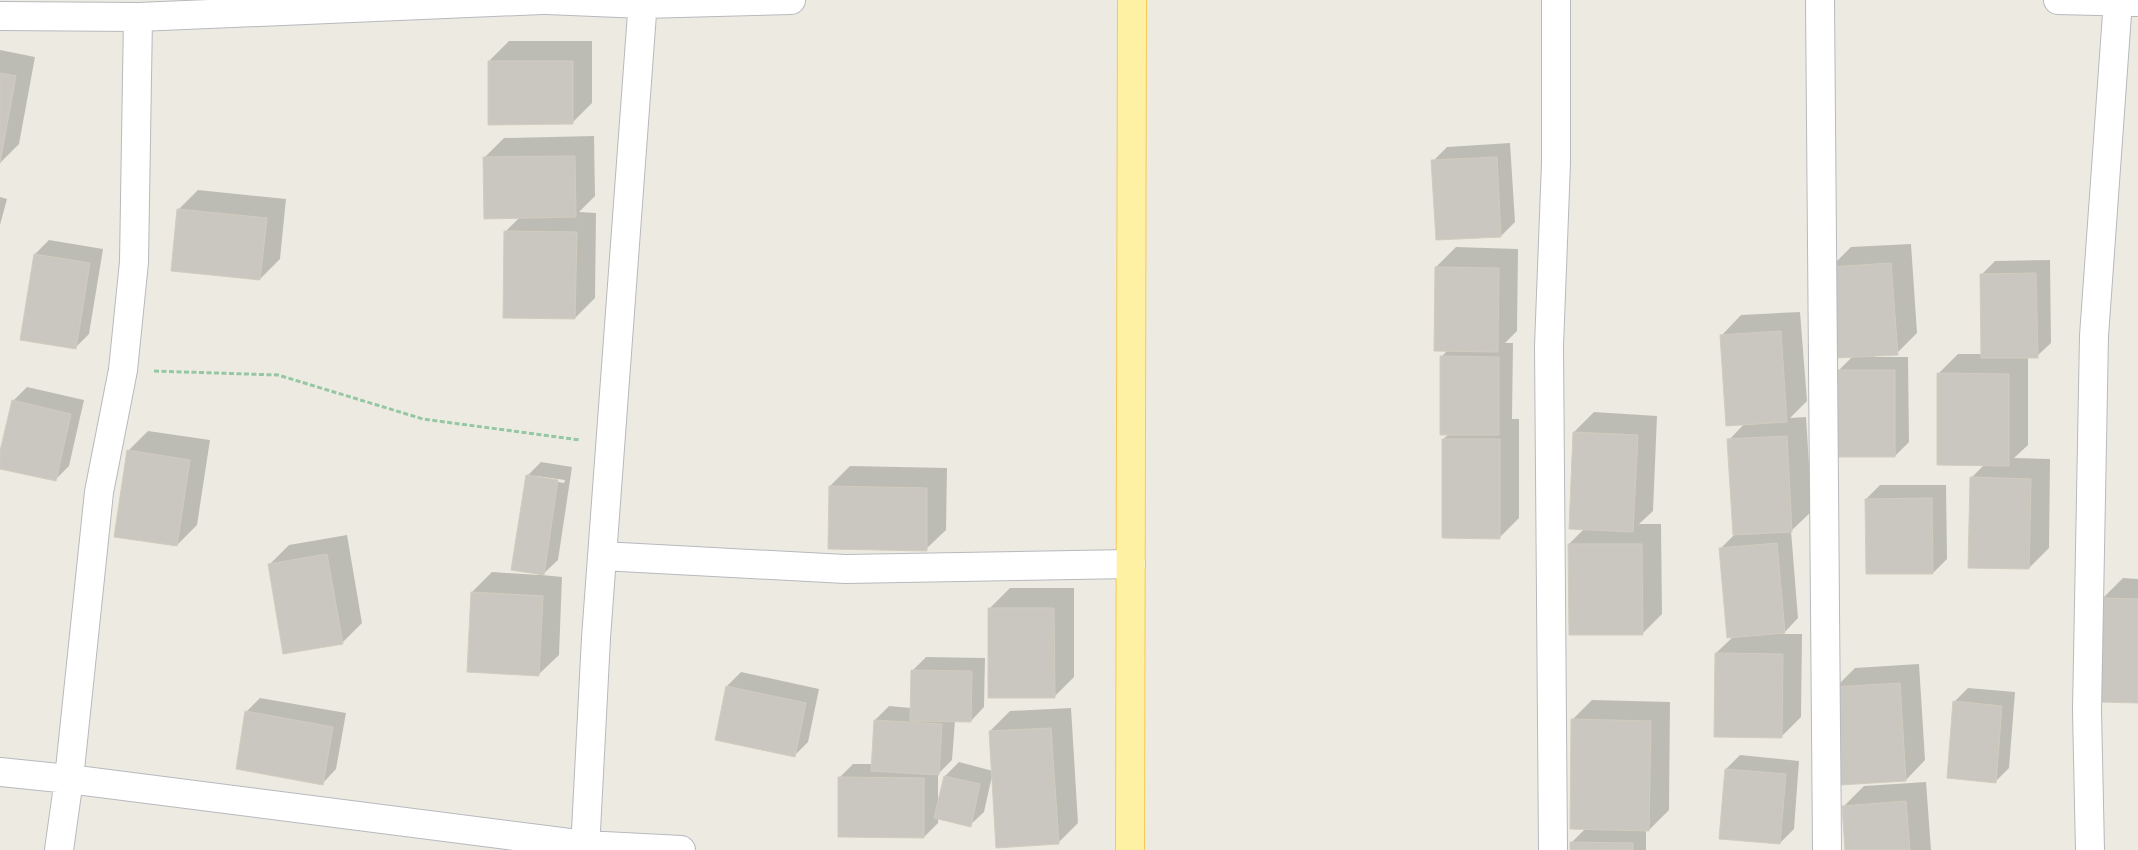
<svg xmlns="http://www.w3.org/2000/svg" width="2138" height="850" viewBox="0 0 2138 850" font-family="'Noto Sans',sans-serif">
<rect width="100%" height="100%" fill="#edebe1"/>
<!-- shadow -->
<path fill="#0003" fill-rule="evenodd" d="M 509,41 L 592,41 L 592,103 L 572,123 L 489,61 Z
M 0,50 L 35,57 L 19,144 L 0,163 Z
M 594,136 L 595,196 L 579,212 L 596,213 L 595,298 L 575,318 L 506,231 L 520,217 L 484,158 L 504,138 Z
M 1510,143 L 1515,222 L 1501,236 L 1433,161 L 1447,147 Z
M 198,190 L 286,199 L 280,259 L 260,279 L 178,210 Z
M 0,197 L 7,199 L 0,225 Z
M 49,240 L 103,249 L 89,334 L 76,347 L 35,254 Z
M 1911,244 L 1917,333 L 1897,353 L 1874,355 L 1874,357 L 1908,357 L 1909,442 L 1895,456 L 1838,371 L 1853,356 L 1831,267 L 1851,247 Z
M 1456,247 L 1518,249 L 1517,331 L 1505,343 L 1513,343 L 1512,419 L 1519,419 L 1519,518 L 1499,538 L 1443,439 L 1449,434 L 1441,357 L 1448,350 L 1436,267 Z
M 2050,260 L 2051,343 L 2037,356 L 2028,356 L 2028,445 L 2014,458 L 2050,459 L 2049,548 L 2029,568 L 1971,478 L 1984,465 L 1938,374 L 1958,354 L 1983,354 L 1982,274 L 1995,261 Z
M 1800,312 L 1807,401 L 1790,418 L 1806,417 L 1812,511 L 1791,531 L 1798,618 L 1783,634 L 1802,634 L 1801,717 L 1781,737 L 1716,653 L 1734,636 L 1720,549 L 1734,535 L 1729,440 L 1745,423 L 1722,335 L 1741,315 Z
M 27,387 L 84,400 L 69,466 L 55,480 L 0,468 L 0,457 L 13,401 Z
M 1594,412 L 1657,416 L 1653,511 L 1639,524 L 1661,524 L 1662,614 L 1642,634 L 1569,544 L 1585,528 L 1574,432 Z
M 148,431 L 210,440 L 197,525 L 177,545 L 128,451 Z
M 541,462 L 572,467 L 558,560 L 542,575 L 562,577 L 559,655 L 539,674 L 472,592 L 492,572 L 538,575 L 527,476 ZM 536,476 L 565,480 L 564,483 L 536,478 Z
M 850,466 L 947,468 L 946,530 L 926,549 L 830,486 Z
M 1880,485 L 1946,485 L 1947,559 L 1933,573 L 1866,499 Z
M 347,535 L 362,623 L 342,643 L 269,565 L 289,545 Z
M 2123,578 L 2138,579 L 2138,701 L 2103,598 Z
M 1010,588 L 1074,588 L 1074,677 L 1055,696 L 990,608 Z
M 926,657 L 985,658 L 984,707 L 971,721 L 955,721 L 952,760 L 938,774 L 938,804 L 945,776 L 959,762 L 993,771 L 990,731 L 1010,711 L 1071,708 L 1078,823 L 1058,843 L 992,776 L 984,812 L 970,825 L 938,818 L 938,823 L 924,837 L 839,778 L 853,764 L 873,764 L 875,720 L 889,706 L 911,708 L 912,671 Z
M 1919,664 L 1925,760 L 1906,780 L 1835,688 L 1855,668 Z
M 741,672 L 819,689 L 808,742 L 794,756 L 727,686 Z
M 1968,688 L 2015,692 L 2009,768 L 1995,782 L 1954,702 Z
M 260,698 L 346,713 L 336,769 L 323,783 L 246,712 Z
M 1592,700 L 1670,702 L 1669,810 L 1649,830 L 1646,830 L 1646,850 L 1571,850 L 1571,843 L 1586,828 L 1572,720 Z
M 1740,755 L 1799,761 L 1794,829 L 1780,843 L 1721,838 L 1726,769 Z
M 1926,782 L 1931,850 L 1847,850 L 1844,806 L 1864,786 Z"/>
<!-- building -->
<path fill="#cac7c0" stroke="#d2ccbf" d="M 488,61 L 573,61 L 573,124 L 488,125 Z
M 0,73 L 16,76 L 0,163 Z
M 575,156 L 576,217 L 484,219 L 483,157 Z
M 1497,157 L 1501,237 L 1436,240 L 1431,160 Z
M 177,209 L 267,218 L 260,280 L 171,271 Z
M 504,231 L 577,232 L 575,319 L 503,318 Z
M 34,254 L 90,263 L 76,349 L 20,340 Z
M 1891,263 L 1898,355 L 1836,358 L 1830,267 Z
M 1435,267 L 1499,268 L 1498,352 L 1434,351 Z
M 2036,273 L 2038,358 L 1981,358 L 1980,274 Z
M 1781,331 L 1787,422 L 1726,426 L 1720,335 Z
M 1440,356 L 1499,357 L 1499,435 L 1440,435 Z
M 1837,370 L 1895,370 L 1895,457 L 1838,457 Z
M 1937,373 L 2009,374 L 2009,466 L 1937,465 Z
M 12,400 L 71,414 L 56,481 L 0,469 L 0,451 Z
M 1573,432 L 1638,435 L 1633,532 L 1569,529 Z
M 1787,436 L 1792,532 L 1733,535 L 1727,439 Z
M 1442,439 L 1500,439 L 1500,539 L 1442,538 Z
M 127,450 L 190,460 L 177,546 L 114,537 Z
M 526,475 L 558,480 L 544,575 L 511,570 Z
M 1970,477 L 2031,479 L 2029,569 L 1968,568 Z
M 829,486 L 927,488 L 927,551 L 828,549 Z
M 1932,498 L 1933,574 L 1866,574 L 1865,499 Z
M 1777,543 L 1785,633 L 1727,638 L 1719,548 Z
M 1568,544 L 1642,544 L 1643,635 L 1569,635 Z
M 327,554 L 343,644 L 283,654 L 268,564 Z
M 471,592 L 543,596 L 539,676 L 467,672 Z
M 2102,598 L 2138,599 L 2138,703 L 2099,702 Z
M 988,608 L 1054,608 L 1055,698 L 988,698 Z
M 1715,653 L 1783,654 L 1782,738 L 1714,737 Z
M 911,670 L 972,671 L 971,722 L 910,721 Z
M 1900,683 L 1906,781 L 1840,785 L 1834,687 Z
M 726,686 L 806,703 L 795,757 L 715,740 Z
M 1953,701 L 2002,706 L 1996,783 L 1947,778 Z
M 245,711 L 333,727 L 323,785 L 236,769 Z
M 1571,719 L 1651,721 L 1649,831 L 1570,829 Z
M 874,720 L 942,724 L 939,775 L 871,771 Z
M 1051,728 L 1059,844 L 996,848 L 989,731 Z
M 1725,769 L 1786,774 L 1780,844 L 1719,839 Z
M 944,776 L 980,784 L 971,827 L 934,818 Z
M 838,777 L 924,778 L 924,838 L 838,837 Z
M 1906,801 L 1910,850 L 1845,850 L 1842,806 Z
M 1570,842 L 1633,843 L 1633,850 L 1570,850 Z"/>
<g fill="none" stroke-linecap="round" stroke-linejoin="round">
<!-- minor casing -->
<g stroke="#b6b9be" stroke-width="30">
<path id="minor" d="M 547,0 L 643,4 L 791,0
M 1820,0 L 1827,850
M 2058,0 L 2138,2
M 0,16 L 138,17 L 542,0
M 602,556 L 845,569 L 1131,564
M 0,772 L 69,779 L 585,845 L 681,850
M 59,850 L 69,779 L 99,492 L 123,370 L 134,262 L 138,17
M 585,850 L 596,638 L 643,0
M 1553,850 L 1549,346 L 1556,163 L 1556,0
M 2090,850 L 2087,711 L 2094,336 L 2118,0"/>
</g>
<!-- major casing -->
<g stroke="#f6ca51" stroke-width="30">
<path id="major" d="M 1130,850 L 1132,0"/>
</g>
<!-- path -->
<path stroke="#95c7a3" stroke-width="3" stroke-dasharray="5 2.5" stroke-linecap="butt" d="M 154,371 L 278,375 L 423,419 L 580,440"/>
<!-- minor -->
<use href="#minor" stroke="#fff" stroke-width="28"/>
<!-- major -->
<use href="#major" stroke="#fff1a4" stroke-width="28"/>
</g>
</svg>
